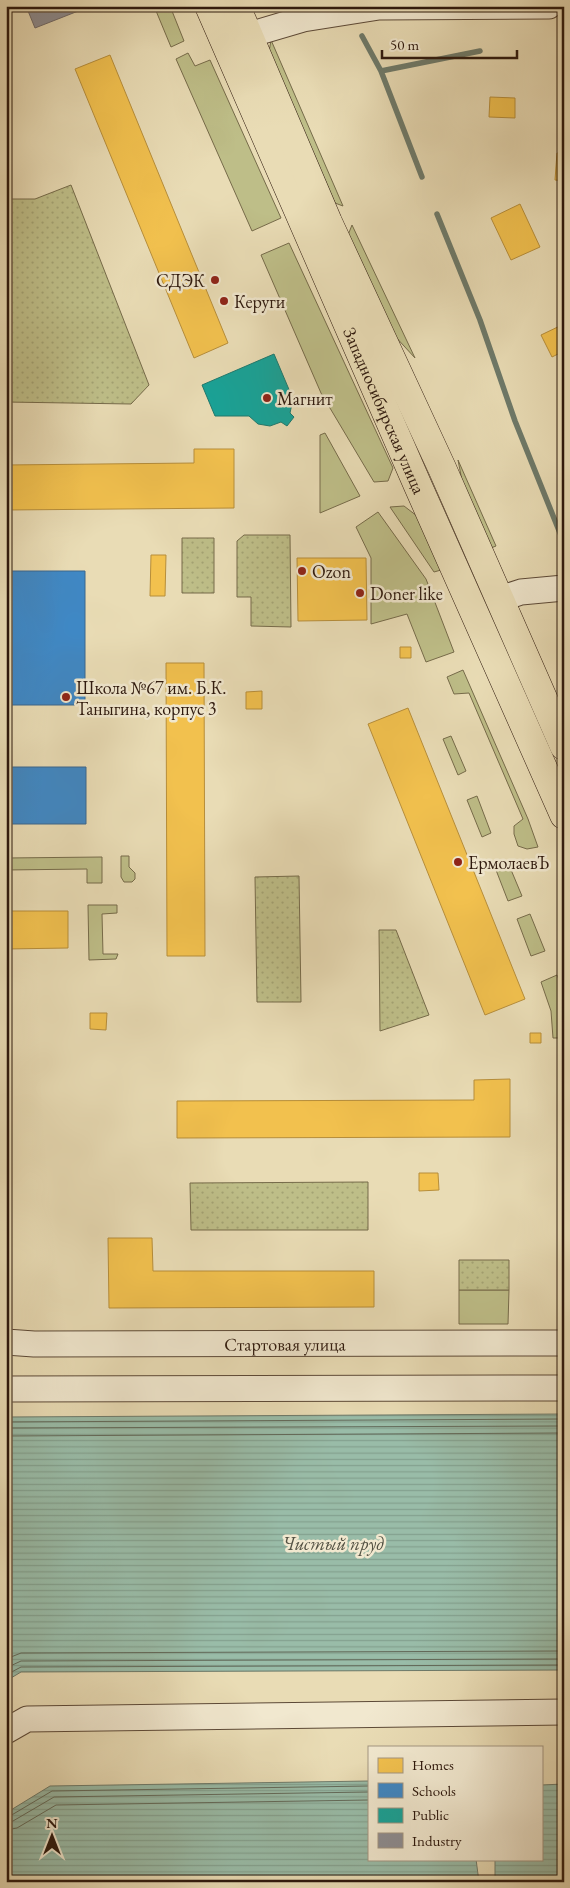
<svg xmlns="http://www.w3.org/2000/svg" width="570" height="1888" viewBox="0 0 570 1888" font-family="'EB Garamond',serif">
<defs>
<pattern id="park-dots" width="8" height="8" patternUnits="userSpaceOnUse" patternTransform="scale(1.25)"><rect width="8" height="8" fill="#bebe88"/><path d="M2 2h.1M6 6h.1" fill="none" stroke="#a4a374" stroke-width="1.8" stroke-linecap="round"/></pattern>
<pattern id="water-rules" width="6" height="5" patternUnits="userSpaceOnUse" patternTransform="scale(1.25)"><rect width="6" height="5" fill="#99bca8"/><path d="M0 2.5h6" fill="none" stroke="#84a18f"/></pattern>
</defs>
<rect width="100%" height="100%" fill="#e9dcb5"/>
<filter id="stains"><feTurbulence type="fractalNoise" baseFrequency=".004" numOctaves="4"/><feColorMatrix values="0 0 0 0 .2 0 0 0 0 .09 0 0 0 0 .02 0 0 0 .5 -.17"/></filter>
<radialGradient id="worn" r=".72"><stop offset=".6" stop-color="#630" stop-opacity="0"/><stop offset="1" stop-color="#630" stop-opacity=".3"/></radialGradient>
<!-- grass -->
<path fill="#bebe88" stroke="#766b4a" d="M 154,6 L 170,6 L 184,41 L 171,47 Z
M 271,40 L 343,206 L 335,203 L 269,52 Z
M 188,53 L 195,66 L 210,60 L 281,218 L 252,231 L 176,59 Z
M 352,225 L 415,358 L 393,334 L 348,235 Z
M 289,243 L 393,468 L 388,481 L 374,482 L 321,393 L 261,255 Z
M 325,433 L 360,496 L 320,513 L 320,435 Z
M 458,460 L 496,546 L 491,548 L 464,491 Z
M 404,506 L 417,516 L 441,570 L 434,572 L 390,507 Z
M 378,512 L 426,579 L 454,652 L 426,662 L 407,614 L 371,624 L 371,558 L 356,527 Z
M 463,670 L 528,819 L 538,847 L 527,849 L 518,846 L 514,834 L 514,826 L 523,819 L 469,693 L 454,694 L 447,677 Z
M 451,736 L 466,771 L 458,775 L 443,739 Z
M 477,796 L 491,833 L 482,837 L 467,800 Z
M 121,856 L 129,856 L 129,867 L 135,873 L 135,879 L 132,882 L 124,882 L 121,877 Z
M 102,857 L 102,883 L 87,883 L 87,869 L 6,870 L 6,858 Z
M 509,865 L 522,896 L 508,901 L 496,870 Z
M 88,905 L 117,905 L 117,913 L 102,914 L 103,954 L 118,954 L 116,959 L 89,960 Z
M 530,914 L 545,951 L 531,956 L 517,919 Z
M 557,975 L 564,992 L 564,1038 L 553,1038 L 551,1011 L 541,982 Z
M 6,1223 L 10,1224 L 9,1310 L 6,1310 Z
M 459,1290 L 509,1290 L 508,1324 L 459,1324 Z"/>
<!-- park -->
<path fill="url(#park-dots)" stroke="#766b4a" d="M 71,185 L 149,385 L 131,404 L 6,402 L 6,199 L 35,199 Z
M 244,535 L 290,535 L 291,627 L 251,626 L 251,597 L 237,597 L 237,541 Z
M 182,538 L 214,538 L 214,593 L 182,593 Z
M 299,876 L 301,1002 L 257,1002 L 255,877 Z
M 379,930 L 396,930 L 429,1015 L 380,1031 Z
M 368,1182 L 368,1230 L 191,1230 L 190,1183 Z
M 459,1260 L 509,1260 L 509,1290 L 459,1290 Z"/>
<!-- water -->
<path fill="url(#water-rules)" stroke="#6e7a6a" d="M 564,1414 L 564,1670 L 21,1672 L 6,1681 L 6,1417 Z
M 369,1781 L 369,1859 L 476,1859 L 479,1882 L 6,1882 L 6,1813 L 50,1786 Z
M 564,1784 L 564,1882 L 495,1882 L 495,1859 L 541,1859 L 541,1785 Z"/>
<!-- homes -->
<path fill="#f2c14e" stroke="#b78e3a" d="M 110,55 L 228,343 L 194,358 L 75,69 Z
M 490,97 L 515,98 L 515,118 L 489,117 Z
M 557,153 L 564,153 L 564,181 L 555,180 Z
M 520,204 L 540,247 L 511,260 L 491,218 Z
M 564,324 L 564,351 L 552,357 L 541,335 Z
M 194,449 L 234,449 L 234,508 L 6,510 L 6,465 L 194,463 Z
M 151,555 L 166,555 L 165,596 L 150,596 Z
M 297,558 L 366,558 L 367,620 L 298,621 Z
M 400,647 L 411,647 L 411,658 L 400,658 Z
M 166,663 L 204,663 L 205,956 L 167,956 Z
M 262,691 L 262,709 L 246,709 L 246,692 Z
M 408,708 L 525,999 L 485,1015 L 368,724 Z
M 6,911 L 68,911 L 68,948 L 6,949 Z
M 90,1013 L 107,1013 L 106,1030 L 90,1029 Z
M 530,1033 L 541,1033 L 541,1043 L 530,1043 Z
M 510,1079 L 510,1137 L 177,1138 L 177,1101 L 474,1100 L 474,1080 Z
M 419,1173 L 438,1173 L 439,1190 L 419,1191 Z
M 108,1238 L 152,1238 L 153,1271 L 374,1271 L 374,1307 L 109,1308 Z"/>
<!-- schools -->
<path fill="#3f88c5" stroke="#3a668e" d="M 6,571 L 85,571 L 85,705 L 6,705 Z
M 6,767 L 86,767 L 86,824 L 6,824 Z"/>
<!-- public -->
<path fill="#17a398" stroke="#1e796e" d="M 274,354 L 293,399 L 290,413 L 294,417 L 287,426 L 281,422 L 270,426 L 258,424 L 249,416 L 215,416 L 202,385 Z"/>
<!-- industry -->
<path fill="#8d8d92" stroke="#706a6a" d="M 26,6 L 91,6 L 35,28 Z"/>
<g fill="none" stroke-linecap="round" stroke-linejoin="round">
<!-- shore -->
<path stroke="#636a5a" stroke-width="1" d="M 6,1422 L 564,1419
M 6,1428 L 564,1426
M 6,1436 L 564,1433
M 6,1659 L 21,1653 L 564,1651
M 6,1668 L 21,1661 L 564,1659
M 6,1675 L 21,1667 L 564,1665
M 6,1817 L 10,1816 L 52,1791 L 369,1786
M 6,1823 L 13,1821 L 54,1797 L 369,1792
M 6,1830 L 17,1828 L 56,1805 L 369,1800"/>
<!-- stream -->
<path stroke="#6e7a6a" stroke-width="5.5" d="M 362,36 L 381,71 L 422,177
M 381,71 L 480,51
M 437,214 L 480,320 L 515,421 L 564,543"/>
<!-- minor casing -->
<g stroke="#5c4937" stroke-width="27">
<g id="minor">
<path d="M 249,35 L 303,19 L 379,7 L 549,6"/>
<path d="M 500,599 L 521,592 L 564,588"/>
<path id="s1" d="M 6,1342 L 34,1344 L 564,1343"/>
<path d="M 6,1389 L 564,1388"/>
<path d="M 6,1731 L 27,1719 L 564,1712"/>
</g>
</g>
<!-- major casing -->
<g stroke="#2d180d" stroke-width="29">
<g id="major">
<path id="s2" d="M 209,6 L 418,486 L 564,815"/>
<path d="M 236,6 L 328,222 L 442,468 L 564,746"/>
</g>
</g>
<!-- minor -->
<use href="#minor" stroke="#f1e8cf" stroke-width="25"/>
<!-- major -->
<use href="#major" stroke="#e9dcb5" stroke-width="28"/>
</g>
<!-- markers -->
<g fill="#8f2418" stroke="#f1e8cf" stroke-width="2">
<circle cx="215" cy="280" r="5"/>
<circle cx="224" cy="301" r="5"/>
<circle cx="267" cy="398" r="5"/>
<circle cx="302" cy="571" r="5"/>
<circle cx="360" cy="593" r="5"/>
<circle cx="66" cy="697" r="5"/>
<circle cx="458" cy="862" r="5"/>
</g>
<g text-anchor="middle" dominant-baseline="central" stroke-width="5" stroke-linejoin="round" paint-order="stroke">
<!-- poi labels -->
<g font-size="18" fill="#2d180d" stroke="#f1e8cf" text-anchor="start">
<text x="205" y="280" text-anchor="end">СДЭК</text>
<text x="234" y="301">Керуги</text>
<text x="277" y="398">Магнит</text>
<text x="312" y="571">Ozon</text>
<text x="370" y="593">Doner like</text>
<text x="76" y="687">Школа №67 им. Б.К.<tspan x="76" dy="21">Таныгина, корпус 3</tspan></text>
<text x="468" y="862">ЕрмолаевЪ</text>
</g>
<!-- street labels -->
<g font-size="18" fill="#2d180d" stroke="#f1e8cf">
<text stroke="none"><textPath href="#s2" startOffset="441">Западносибирская улица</textPath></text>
<text stroke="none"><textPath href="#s1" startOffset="279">Стартовая улица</textPath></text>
</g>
<!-- water labels -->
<g font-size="19" font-style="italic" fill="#535143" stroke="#f1e8cf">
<text x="333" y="1543">Чистый пруд</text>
</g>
</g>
<!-- margin -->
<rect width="570" height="1888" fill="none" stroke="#e9dcb5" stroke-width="25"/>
<rect x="8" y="8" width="555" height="1873" fill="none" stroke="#2d180d" stroke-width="2.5"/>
<rect x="12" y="12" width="545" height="1863" fill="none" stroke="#2d180d"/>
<!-- legend -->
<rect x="368" y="1746" width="175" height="115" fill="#f1e8cf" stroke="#a39581"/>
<rect x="378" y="1758" width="25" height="15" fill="#f2c14e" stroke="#a39581"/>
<text x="412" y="1770" font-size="15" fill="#2d180d">Homes</text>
<rect x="378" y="1783" width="25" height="15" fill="#3f88c5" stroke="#a39581"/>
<text x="412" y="1796" font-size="15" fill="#2d180d">Schools</text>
<rect x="378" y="1808" width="25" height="15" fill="#17a398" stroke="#a39581"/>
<text x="412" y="1820" font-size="15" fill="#2d180d">Public</text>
<rect x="378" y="1833" width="25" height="15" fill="#8d8d92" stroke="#a39581"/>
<text x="412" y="1846" font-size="15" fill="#2d180d">Industry</text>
<!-- north arrow -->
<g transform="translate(52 1836)" stroke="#f1e8cf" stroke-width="4" paint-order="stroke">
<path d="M0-4L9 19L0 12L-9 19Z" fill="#2d180d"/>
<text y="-8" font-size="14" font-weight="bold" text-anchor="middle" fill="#2d180d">N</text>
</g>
<!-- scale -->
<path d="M382 50v8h135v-8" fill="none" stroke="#2d180d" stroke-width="2.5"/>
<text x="390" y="50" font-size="15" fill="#2d180d" stroke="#f1e8cf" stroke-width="4" paint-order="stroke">50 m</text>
<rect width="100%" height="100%" filter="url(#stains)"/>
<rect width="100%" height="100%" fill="url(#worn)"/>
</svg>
